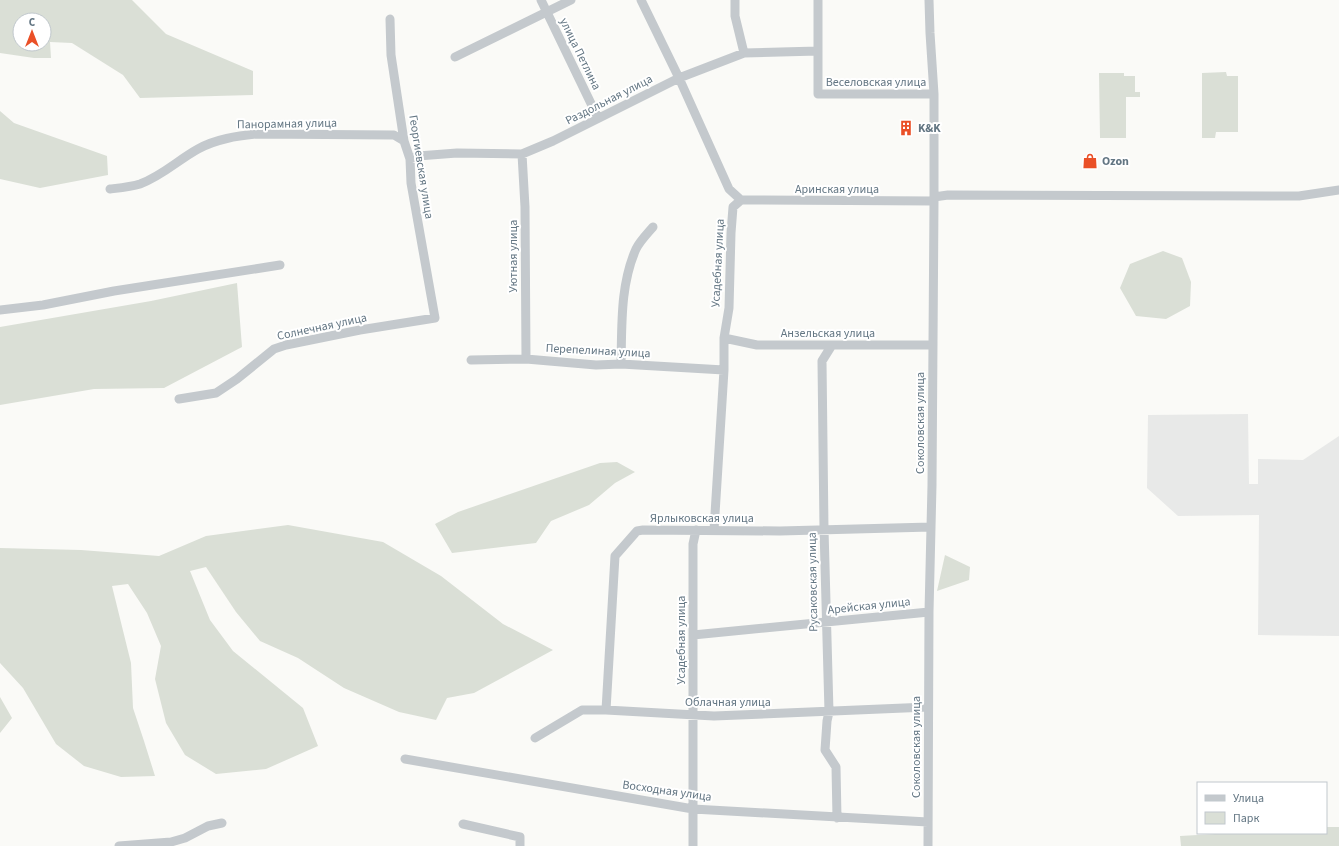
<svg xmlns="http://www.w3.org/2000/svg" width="1339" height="846" viewBox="0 0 1339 846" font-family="'Source Sans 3',sans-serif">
<rect width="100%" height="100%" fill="#fafaf7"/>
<!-- built -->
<path fill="#e8e9e8" d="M 1248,414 L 1249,484 L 1258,484 L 1258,459 L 1303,460 L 1339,436 L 1339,636 L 1258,635 L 1259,515 L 1178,516 L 1147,488 L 1148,415 Z"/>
<!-- green -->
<path fill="#dadfd6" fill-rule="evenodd" d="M 0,0 L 132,0 L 166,34 L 253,71 L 253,95 L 140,98 L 123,75 L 72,43 L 50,42 L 51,58 L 34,58 L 0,53 ZM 20,20 L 44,20 L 44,44 L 20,44 Z
M 1226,72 L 1227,76 L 1238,76 L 1238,132 L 1216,132 L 1215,138 L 1202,138 L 1202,73 Z
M 1099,73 L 1124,73 L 1124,76 L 1135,76 L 1135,92 L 1140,92 L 1140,97 L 1126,97 L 1126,138 L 1100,138 Z
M 0,111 L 14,123 L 107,156 L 108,175 L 40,188 L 0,179 Z
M 1163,251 L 1182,258 L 1191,282 L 1190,306 L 1166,319 L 1136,316 L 1120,288 L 1130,264 Z
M 237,283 L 242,347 L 164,388 L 94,389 L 0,405 L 0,327 L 151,301 Z
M 617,462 L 635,472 L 615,483 L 589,505 L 551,521 L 536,543 L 452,553 L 435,524 L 458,512 L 600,463 Z
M 288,525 L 383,542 L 441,576 L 503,624 L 553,650 L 474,693 L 447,698 L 436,720 L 399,712 L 344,688 L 298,658 L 260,641 L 236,612 L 206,567 L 190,571 L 210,620 L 233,651 L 303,708 L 318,746 L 266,769 L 216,774 L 185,755 L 166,723 L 155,679 L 161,646 L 147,613 L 128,584 L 112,586 L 131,663 L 133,708 L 144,741 L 155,776 L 121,777 L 84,766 L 56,744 L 23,688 L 0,663 L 0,548 L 81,550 L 159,556 L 206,536 Z
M 945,555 L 970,567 L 969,580 L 937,591 Z
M 0,697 L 12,718 L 0,733 Z
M 1326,827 L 1339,827 L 1339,846 L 1181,846 L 1180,836 L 1233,833 L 1326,833 Z"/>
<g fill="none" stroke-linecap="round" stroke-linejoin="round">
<!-- minor -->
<path stroke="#c4c9cd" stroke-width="9" d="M 541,0 L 598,118
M 641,0 L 679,78 L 729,189 L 741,200
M 735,0 L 735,16 L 744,53
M 818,0 L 818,94 L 934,94
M 455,57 L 571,0
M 522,154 L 525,207 L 526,359
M 410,159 L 418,156 L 457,153 L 522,154 L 553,141 L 679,78 L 744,53 L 818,51
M 110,189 C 119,188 131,187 140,184 C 162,176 178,160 198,149 C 216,139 237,136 257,134 L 394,135 L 404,141
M 934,197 L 948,195 L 1299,196 L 1339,190
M 741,200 L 934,201
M 0,310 L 43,305 L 114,291 L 280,265
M 724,338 L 757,345 L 932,345
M 832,345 L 822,361 L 824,529 L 829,712 L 827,721 L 825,750 L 836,767 L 837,818
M 471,360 L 526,359 L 596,365 L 621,364 L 724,370
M 621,364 C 622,326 620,285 636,249 C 640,241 647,234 653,227
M 179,399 L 216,393 L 237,379 L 274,349 L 286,345 L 360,330 L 435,318 L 411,183 L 410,159 L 404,141 L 391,55 L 390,19
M 714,530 L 724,370 L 724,338 L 729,308 L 731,233 L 733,207 L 741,200
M 693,635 L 929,612
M 606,710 L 615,556 L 637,531 L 643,530 L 780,531 L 931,527
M 535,738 L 582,710 L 606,710 L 714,716 L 928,707
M 405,759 L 693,809 L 928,822
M 463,824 L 520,837 L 520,846
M 119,846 L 171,842 L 185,838 L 208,826 L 222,823
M 693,846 L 693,544 L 696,530
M 928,846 L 929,612 L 932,485 L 934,201 L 934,94 L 930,33 L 929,0"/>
</g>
<!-- icons -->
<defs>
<g id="building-bare" transform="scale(1.2)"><path d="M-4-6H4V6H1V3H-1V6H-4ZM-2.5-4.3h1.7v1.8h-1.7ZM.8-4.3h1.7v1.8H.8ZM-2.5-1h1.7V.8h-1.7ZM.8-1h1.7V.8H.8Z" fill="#ea5027" stroke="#fff" stroke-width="2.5" paint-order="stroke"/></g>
<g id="shop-bare" transform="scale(1.2)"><path d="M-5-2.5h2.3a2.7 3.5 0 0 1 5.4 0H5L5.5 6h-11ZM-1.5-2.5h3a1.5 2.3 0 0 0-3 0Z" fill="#ea5027" stroke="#fff" stroke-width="2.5" paint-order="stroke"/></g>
</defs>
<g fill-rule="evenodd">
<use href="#building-bare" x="906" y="128"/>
<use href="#shop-bare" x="1090" y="161"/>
</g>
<g text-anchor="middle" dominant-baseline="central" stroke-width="4" stroke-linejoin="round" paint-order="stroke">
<!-- street labels -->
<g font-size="12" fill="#637683" stroke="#fff">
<text transform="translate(580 54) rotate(64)">улица Петлина</text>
<text x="876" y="82">Веселовская улица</text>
<text transform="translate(609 100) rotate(-27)">Раздольная улица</text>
<text transform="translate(287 124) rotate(-1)">Панорамная улица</text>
<text transform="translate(421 167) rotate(81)">Георгиевская улица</text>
<text x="837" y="189">Аринская улица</text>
<text transform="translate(513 256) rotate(-90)">Уютная улица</text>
<text transform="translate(718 263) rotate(-87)">Усадебная улица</text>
<text transform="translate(322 327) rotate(-12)">Солнечная улица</text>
<text x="828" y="333">Анзельская улица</text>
<text transform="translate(598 351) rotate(3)">Перепелиная улица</text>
<text transform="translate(920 423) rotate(-90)">Соколовская улица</text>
<text x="702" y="518">Ярлыковская улица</text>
<text transform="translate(813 582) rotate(-91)">Русаковская улица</text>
<text transform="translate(869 606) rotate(-6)">Арейская улица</text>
<text transform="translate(681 640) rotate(-90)">Усадебная улица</text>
<text x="728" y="702">Облачная улица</text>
<text transform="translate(916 747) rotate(-90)">Соколовская улица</text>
<text transform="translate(667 791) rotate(8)">Восходная улица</text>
</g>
<!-- poi labels -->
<g font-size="12" font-weight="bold" fill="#637683" stroke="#fff" text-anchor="start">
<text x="918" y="128">K&amp;K</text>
<text x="1102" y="161">Ozon</text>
</g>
</g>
<!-- legend -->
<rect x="1197" y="782" width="130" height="52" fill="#ffffff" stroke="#c1c8cd"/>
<rect x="1205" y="795" width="20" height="6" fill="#c4c9cd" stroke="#c1c8cd"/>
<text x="1233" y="802" font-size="12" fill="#637683">Улица</text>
<rect x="1205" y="812" width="20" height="12" fill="#dadfd6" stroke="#c1c8cd"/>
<text x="1233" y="822" font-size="12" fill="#637683">Парк</text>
<!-- north arrow -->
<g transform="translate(32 32)"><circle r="19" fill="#ffffff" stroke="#c1c8cd"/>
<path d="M0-3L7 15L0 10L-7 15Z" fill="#ea5027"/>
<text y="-6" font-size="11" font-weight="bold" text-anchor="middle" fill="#637683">С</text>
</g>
</svg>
